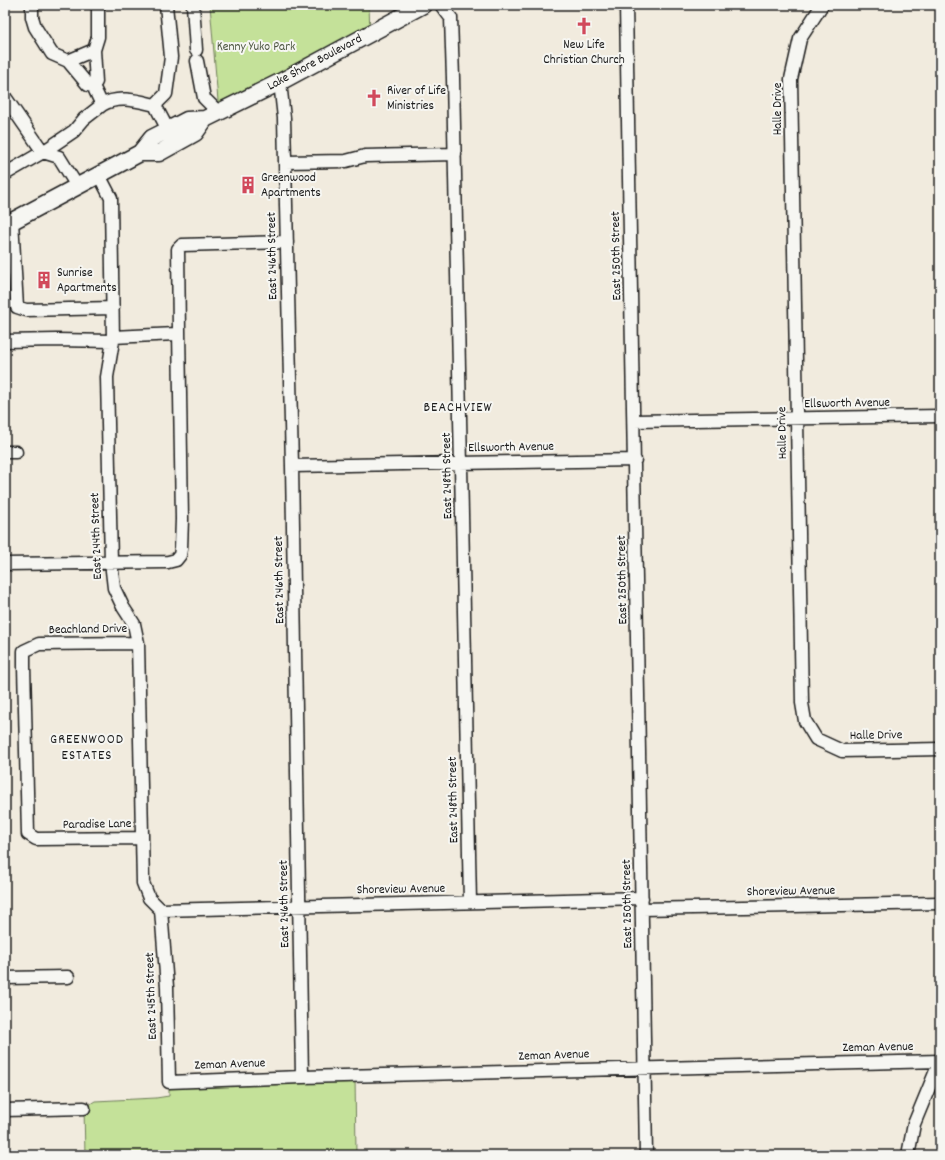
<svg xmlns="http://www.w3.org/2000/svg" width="945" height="1160" viewBox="0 0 945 1160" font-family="Dekko,sans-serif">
<rect width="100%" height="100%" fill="#f1ebde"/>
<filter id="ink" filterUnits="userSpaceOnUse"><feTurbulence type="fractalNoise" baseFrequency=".025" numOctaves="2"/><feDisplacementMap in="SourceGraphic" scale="8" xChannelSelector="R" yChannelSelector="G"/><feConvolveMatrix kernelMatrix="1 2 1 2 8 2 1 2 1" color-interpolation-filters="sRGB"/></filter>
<g filter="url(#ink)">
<!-- green -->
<path fill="#c4e199" stroke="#707e5a" d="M 210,5 L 369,5 L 370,34 L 219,113 Z
M 355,1075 L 356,1155 L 85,1155 L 84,1108 L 95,1101 L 156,1098 L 169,1096 L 169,1082 Z"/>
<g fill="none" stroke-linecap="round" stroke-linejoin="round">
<!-- minor casing -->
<g stroke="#1c1c1c" stroke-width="15">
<path id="minor" d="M 32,5 L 32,17 L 35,27 L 52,54 L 68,61 L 88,85 L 93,86
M 193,5 L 196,50
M 441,5 L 451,18 L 453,78 L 470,902
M 626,5 L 646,1155
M 822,5 L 800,39 L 791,79 L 802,703 L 805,721 L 816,739 L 842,751 L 940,749
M 68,61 L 94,50
M 197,61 L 204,98 L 219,113
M 280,82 L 284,118 L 292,466 L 302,1077
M 93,86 L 96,82 L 94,50 L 98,37 L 98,5
M 93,86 L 102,105 C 118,95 138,101 155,105
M 5,97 L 43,152 L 74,131 L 84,119 L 102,105
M 155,105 L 166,94 L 171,57 L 166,5
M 155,105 L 168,130
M 285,162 L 346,161 L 365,156 L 455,154
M 5,174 L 43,152 L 59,157 L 77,186
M 99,175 L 111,198 L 113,341 L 107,377 L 111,562 L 114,588 L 123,607 L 134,624 L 138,643 L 143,883 L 149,898 L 161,910
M 12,221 L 17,307 L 26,310 L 113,308
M 113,337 L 176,334 L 179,331 L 178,249 L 182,245 L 287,242
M 5,341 L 56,340 L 113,341
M 634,421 L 940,416
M 5,452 L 16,452
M 292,466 L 635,460
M 5,564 L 168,562 L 176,560 L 180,555 L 181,549 L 182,519 L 179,331
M 138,643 L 39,644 L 24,651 L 24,666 L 28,834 L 36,839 L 142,838
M 642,909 L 940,903
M 161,910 L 167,987 L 169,1082 L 302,1077 L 940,1061
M 161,910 L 642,898
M 5,978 L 68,977
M 5,1110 L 84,1108
M 908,1155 L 914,1124 L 940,1061"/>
</g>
<!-- major casing -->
<g stroke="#1c1c1c" stroke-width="19">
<path id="major" d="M 140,153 L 159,153 L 195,133 L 205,119
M 5,225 L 140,153 L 152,138 L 168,130 L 187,120 L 205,119 L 280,82 L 423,5"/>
</g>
<!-- minor -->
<use href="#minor" stroke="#f6f6f2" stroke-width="12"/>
<!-- major -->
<use href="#major" stroke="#f6f6f2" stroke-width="16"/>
</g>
</g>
<!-- icons -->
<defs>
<g id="church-bare" transform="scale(1.38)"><path d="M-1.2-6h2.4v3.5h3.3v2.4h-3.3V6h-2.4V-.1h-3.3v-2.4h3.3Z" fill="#d1495b" stroke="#f6f6f2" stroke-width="2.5" paint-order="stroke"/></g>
<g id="building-bare" transform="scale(1.38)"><path d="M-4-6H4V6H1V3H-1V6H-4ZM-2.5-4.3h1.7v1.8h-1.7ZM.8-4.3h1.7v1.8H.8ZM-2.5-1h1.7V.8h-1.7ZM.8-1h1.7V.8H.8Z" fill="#d1495b" stroke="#f6f6f2" stroke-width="2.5" paint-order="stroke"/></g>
</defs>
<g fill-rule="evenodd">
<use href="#church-bare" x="584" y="26"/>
<use href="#church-bare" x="374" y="98"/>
<use href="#building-bare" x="248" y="185"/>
<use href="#building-bare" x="44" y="280"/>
</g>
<g text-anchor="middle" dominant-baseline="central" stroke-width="4" stroke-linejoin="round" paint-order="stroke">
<!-- poi labels -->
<g font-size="13" fill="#1c1c1c" stroke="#f6f6f2" text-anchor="start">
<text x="584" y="45" text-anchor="middle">New Life<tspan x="584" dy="15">Christian Church</tspan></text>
<text x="387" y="91">River of Life<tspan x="387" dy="15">Ministries</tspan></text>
<text x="261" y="178">Greenwood<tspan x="261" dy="15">Apartments</tspan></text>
<text x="57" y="273">Sunrise<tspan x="57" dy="15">Apartments</tspan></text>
</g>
<!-- park labels -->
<g font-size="13" fill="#4e5742" stroke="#f6f6f2">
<text x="256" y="47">Kenny Yuko Park</text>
</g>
<!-- street labels -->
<g font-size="13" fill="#1c1c1c" stroke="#f6f6f2">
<text transform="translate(315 63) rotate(-28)">Lake Shore Boulevard</text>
<text transform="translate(778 109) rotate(-90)">Halle Drive</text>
<text transform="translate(273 256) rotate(-91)">East 246th Street</text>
<text transform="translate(617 256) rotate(-91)">East 250th Street</text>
<text transform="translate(847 404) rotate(-1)">Ellsworth Avenue</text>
<text transform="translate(783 433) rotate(-91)">Halle Drive</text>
<text transform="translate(511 448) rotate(-1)">Ellsworth Avenue</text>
<text transform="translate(448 476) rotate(-91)">East 248th Street</text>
<text transform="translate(97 536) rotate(-92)">East 244th Street</text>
<text transform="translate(280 580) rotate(-91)">East 246th Street</text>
<text transform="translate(623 580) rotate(-91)">East 250th Street</text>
<text transform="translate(88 630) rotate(-1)">Beachland Drive</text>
<text transform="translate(876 736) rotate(-1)">Halle Drive</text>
<text transform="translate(454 800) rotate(-91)">East 248th Street</text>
<text transform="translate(97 825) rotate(-1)">Paradise Lane</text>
<text transform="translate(401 890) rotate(-1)">Shoreview Avenue</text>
<text transform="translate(791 892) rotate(-1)">Shoreview Avenue</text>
<text transform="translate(285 904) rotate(-91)">East 246th Street</text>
<text transform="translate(628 904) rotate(-91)">East 250th Street</text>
<text transform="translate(152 996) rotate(-92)">East 245th Street</text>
<text transform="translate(878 1048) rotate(-1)">Zeman Avenue</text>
<text transform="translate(554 1056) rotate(-2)">Zeman Avenue</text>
<text transform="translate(230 1065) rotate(-2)">Zeman Avenue</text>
</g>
<!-- neighbourhood labels -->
<g font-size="14" letter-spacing="1" fill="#1c1c1c" stroke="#f6f6f2">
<text x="458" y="408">BEACHVIEW</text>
<text x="87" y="740">GREENWOOD<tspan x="87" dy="16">ESTATES</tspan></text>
</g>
</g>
<!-- margin -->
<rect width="945" height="1160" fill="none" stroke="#f6f6f2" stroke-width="20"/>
<rect x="10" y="10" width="925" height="1140" fill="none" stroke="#1c1c1c" stroke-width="1.5" filter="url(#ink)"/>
</svg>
